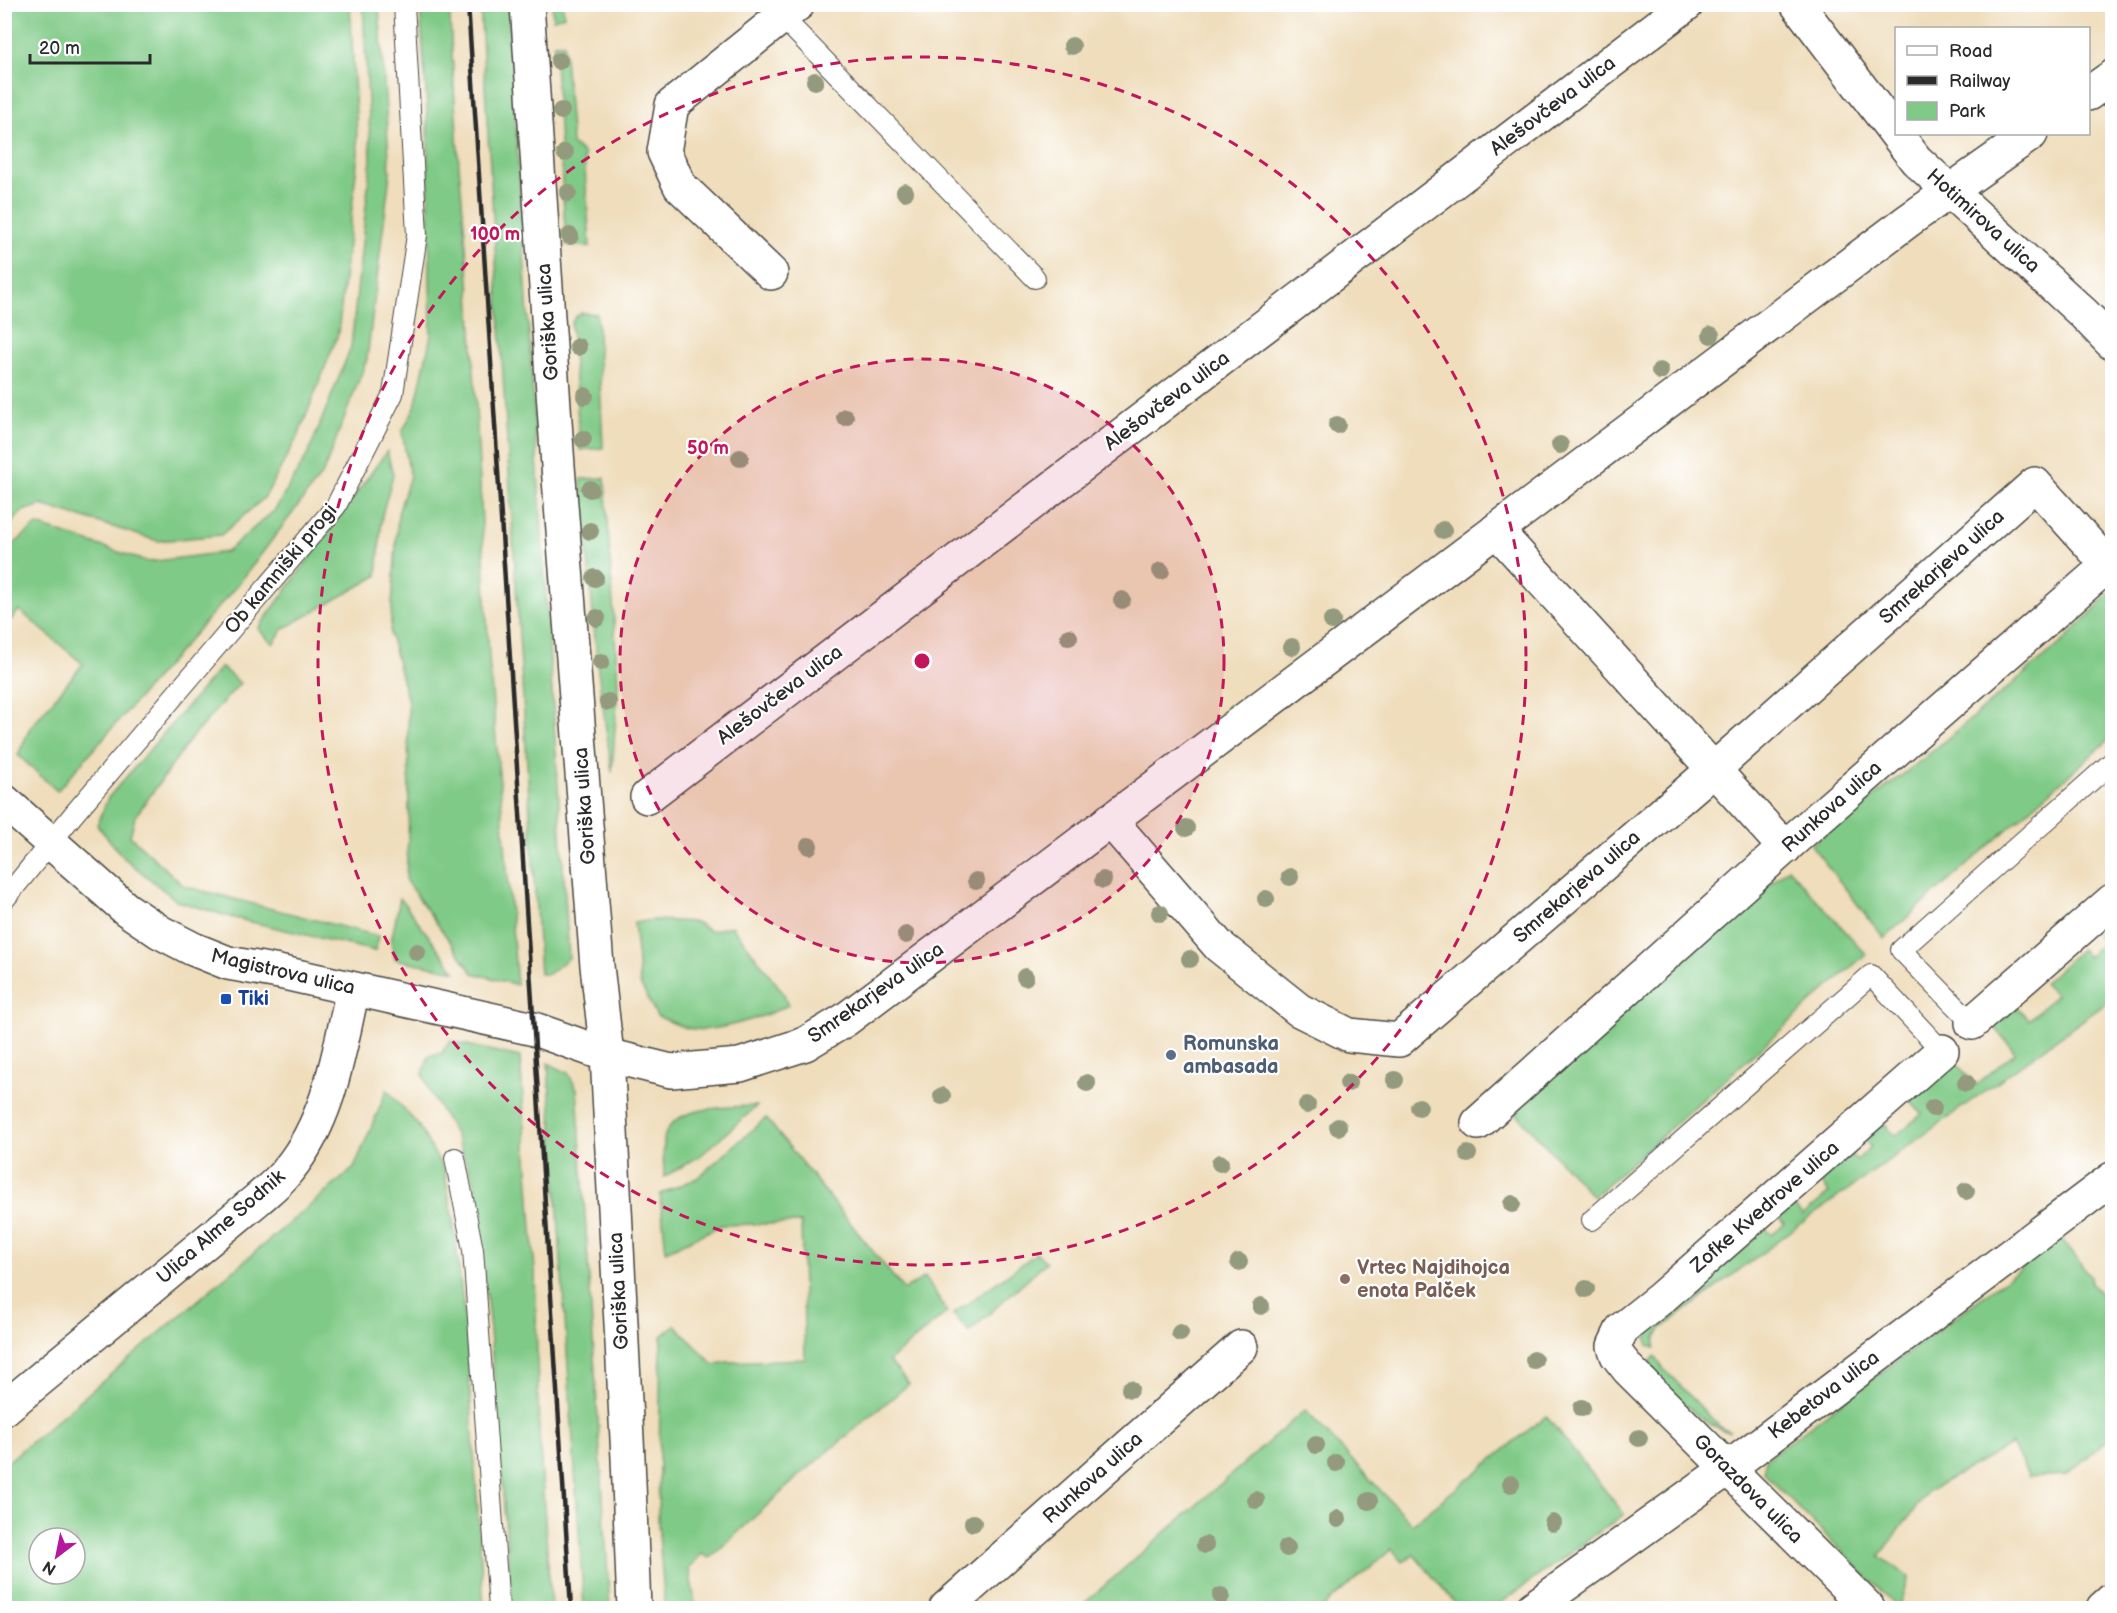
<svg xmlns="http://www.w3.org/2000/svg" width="2117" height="1613" viewBox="0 0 2117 1613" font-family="'Balsamiq Sans',sans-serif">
<rect width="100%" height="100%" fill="#fff"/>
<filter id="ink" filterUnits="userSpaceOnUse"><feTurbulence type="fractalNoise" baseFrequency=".0167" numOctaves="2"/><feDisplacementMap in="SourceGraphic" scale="12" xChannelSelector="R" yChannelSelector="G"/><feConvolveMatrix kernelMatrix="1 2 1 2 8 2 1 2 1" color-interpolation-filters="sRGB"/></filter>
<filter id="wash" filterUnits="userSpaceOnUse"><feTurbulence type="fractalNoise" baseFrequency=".008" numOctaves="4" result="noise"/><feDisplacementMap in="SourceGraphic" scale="24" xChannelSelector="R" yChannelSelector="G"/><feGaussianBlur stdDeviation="1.35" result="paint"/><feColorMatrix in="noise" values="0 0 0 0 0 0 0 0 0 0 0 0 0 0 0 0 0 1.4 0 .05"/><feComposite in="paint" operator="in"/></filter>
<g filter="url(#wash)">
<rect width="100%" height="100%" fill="#efddbb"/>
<!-- green -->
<path fill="#80ca87" stroke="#567a59" stroke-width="1.5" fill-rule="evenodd" d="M 5,4 L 350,5 L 358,153 L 338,334 L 299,434 L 265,497 L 221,535 L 158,541 L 42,505 L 23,511 L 5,530 Z
M 363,5 L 379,5 L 390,173 L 367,359 L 323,473 L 240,582 L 57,791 L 18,755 L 30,728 L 83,664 L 19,610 L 5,627 L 5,551 L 37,525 L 149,562 L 226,552 L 275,510 L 308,454 L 351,347 L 371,159 Z
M 420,5 L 449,5 L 459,166 L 470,292 L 489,657 L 517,985 L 473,973 L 406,881 L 409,814 L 408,702 L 390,634 L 398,514 L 410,476 L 402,432 L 415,407 L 431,335 L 427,105 Z
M 480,5 L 508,5 L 569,958 L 548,974 L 540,974 Z
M 552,5 L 563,5 L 564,16 L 553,19 Z
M 554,44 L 564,44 L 572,144 L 584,154 L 590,247 L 566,245 Z
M 581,313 L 597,314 L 603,448 L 580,450 L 571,324 L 575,317 Z
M 387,451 L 393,475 L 382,515 L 377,576 L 283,629 L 273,644 L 258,629 Z
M 605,478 L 618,683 L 612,773 L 598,671 L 581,479 Z
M 2112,591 L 2112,737 L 1884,938 L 1811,845 L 1923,759 L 2066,639 Z
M 221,667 L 240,683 L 192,737 L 135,817 L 130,836 L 184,886 L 378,936 L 375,951 L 234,918 L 177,901 L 124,858 L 97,825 L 108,798 Z
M 1788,868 L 1866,954 L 1593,1197 L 1513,1110 Z
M 400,898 L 455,971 L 395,959 L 391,942 Z
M 653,920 L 696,922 L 710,931 L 732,926 L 783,992 L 788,1005 C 767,1016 711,1035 688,1028 C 678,1026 667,1020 657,1016 L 640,984 L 634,923 Z
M 2112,922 L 2112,999 L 1795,1228 L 1661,1329 L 1656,1337 L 1655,1348 L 1648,1346 L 1647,1336 L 1655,1324 L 1765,1228 L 1772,1235 L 1784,1223 L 1778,1216 L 1792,1204 L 1803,1215 L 1829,1193 L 1819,1180 L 1849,1153 L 1857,1160 L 1871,1147 L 1864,1140 L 1884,1123 L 1895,1136 L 1922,1114 L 1910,1101 L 1954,1061 L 1976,1085 L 2015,1052 L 1994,1026 L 2017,1007 L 2029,1020 L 2056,995 L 2044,983 L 2081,949 L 2088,957 L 2103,943 L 2097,936 Z
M 450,1041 L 520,1057 L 535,1271 L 539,1434 L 551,1608 L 512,1608 L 490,1330 L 474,1181 L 455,1134 L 431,1094 L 423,1074 L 429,1055 L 441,1054 Z
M 548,1063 L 568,1073 L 577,1089 L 610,1608 L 584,1608 Z
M 387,1090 L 418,1125 L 444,1170 L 453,1220 L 466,1328 L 484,1608 L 5,1608 L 5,1464 L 354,1168 ZM 39,1538 L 75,1538 L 75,1574 L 39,1574 Z
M 757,1106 L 700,1156 L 664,1177 C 664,1165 662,1148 665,1135 C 674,1105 732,1107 757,1106 Z
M 766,1118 L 904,1290 L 925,1277 L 947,1312 L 889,1361 L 909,1384 L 799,1476 L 710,1558 L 701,1554 L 689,1569 L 696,1608 L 665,1608 L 658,1523 L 661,1337 L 675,1325 L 714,1365 L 726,1362 L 805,1359 L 801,1223 L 722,1225 L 666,1251 L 660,1194 L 697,1178 Z
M 2061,1238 L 2090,1276 L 2091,1283 L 2112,1308 L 2112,1436 L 2066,1475 L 2029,1477 L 2012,1444 L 1928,1491 L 1880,1556 L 1909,1577 L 1898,1608 L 1763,1472 L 1766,1459 Z
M 1037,1253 L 1046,1262 L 969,1332 L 953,1314 Z
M 1655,1356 L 1662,1367 L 1721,1428 L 1730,1432 C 1705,1428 1660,1385 1650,1362 Z
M 1305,1410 L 1412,1524 L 1546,1416 L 1624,1514 L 1494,1608 L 1459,1608 L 1414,1554 L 1403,1562 L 1392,1549 L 1324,1606 L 1326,1608 L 1079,1608 Z"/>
</g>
<g filter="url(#ink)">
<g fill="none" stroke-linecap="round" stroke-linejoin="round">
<!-- service casing -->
<g stroke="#484641" stroke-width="22">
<path id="service" d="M 782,17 L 1035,278
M 4,900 L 73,815 L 336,506 L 393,394 L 417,235 L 404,4
M 1972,1023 L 1901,950 L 2112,762
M 455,1158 L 473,1250 L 499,1608
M 1592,1220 L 1871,975 L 1942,1051"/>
</g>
<!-- minor casing -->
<g stroke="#484641" stroke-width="36">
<path id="minor" d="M 1797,4 L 1916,160 L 2084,314 L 2112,343
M 771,273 L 680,186 L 664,152 L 672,105 L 798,4
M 1496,530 L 1785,848
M 647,797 L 1687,4
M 1110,820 L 1219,946 L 1299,1010 L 1349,1035 L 1399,1040 L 1713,770 L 2035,484 L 2108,565 L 1792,841 L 1478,1123
M 1972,1023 L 2112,901
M 4,1409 L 258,1199 C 268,1190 280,1181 288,1170 C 330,1119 339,1051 353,989
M 946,1608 L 1241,1347
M 1533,1608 L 1727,1469 L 2112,1179
M 1868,1608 L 1628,1369 L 1617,1355 L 1614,1346 L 1622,1329 L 1661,1298 L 1942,1051
M 2103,1608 L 2112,1600"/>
</g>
<!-- tertiary casing -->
<g stroke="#484641" stroke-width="36">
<path id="tertiary" d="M 527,4 L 558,466 L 597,966 L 607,1055 L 628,1458 L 634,1608
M 2088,94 L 2112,77
M 4,801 L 126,909 L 160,932 L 193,949 L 228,963 L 279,972 L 534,1029 L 607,1055 L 671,1071 L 740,1065 L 805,1044 L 845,1020 L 1909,220 L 2031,134"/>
</g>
<!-- service -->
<use href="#service" stroke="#fff" stroke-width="20"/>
<!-- minor -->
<use href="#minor" stroke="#fff" stroke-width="33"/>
<!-- tertiary -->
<use href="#tertiary" stroke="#fff" stroke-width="33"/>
<!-- rail -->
<path stroke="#2b2b2b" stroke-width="4.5" d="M 468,4 L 571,1608"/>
</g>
<!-- trees -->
<g fill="#949a7d">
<circle cx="1072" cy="46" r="9"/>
<circle cx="559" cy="61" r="9"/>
<circle cx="815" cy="81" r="9"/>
<circle cx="561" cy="111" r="9"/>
<circle cx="565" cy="153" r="9"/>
<circle cx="905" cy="192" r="9"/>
<circle cx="568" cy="193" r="9"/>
<circle cx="570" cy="236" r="9"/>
<circle cx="1711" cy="335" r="9"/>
<circle cx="578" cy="347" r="9"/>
<circle cx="1660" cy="371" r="9"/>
<circle cx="585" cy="396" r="9"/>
<circle cx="845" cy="417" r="9"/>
<circle cx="1337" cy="425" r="9"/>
<circle cx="583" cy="439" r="9"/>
<circle cx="1560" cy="445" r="9"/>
<circle cx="740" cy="458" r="9"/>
<circle cx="590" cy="489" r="9"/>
<circle cx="1443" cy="530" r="9"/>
<circle cx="590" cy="531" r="9"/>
<circle cx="1161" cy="571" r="9"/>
<circle cx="595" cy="578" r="9"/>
<circle cx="1122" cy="600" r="9"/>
<circle cx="597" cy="618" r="9"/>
<circle cx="1332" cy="621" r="9"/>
<circle cx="1069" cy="637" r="9"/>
<circle cx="1292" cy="647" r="9"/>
<circle cx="601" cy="662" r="9"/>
<circle cx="608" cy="702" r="9"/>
<circle cx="1186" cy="828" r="9"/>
<circle cx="809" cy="846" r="9"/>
<circle cx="1290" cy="877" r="9"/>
<circle cx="1103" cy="880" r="9"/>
<circle cx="976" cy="881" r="9"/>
<circle cx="1266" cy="899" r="9"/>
<circle cx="1160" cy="913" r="9"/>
<circle cx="906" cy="935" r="9"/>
<circle cx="417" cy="952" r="9"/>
<circle cx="1190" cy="959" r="9"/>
<circle cx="1025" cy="977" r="9"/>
<circle cx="1395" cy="1080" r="9"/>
<circle cx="1087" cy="1083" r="9"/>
<circle cx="1348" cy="1083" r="9"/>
<circle cx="1966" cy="1083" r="9"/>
<circle cx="942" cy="1096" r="9"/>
<circle cx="1307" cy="1105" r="9"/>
<circle cx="1419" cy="1107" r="9"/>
<circle cx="1933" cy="1108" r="9"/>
<circle cx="1338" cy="1127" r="9"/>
<circle cx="1468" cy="1154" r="9"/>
<circle cx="1220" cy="1163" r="9"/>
<circle cx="1966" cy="1191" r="9"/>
<circle cx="1512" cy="1204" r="9"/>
<circle cx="1239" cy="1262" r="9"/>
<circle cx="1586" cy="1289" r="9"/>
<circle cx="1261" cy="1306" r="9"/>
<circle cx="1180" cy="1333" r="9"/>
<circle cx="1534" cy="1360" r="9"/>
<circle cx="1130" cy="1389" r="9"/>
<circle cx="1582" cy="1408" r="9"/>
<circle cx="1639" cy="1438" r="9"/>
<circle cx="1316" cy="1445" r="9"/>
<circle cx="1336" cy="1463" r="9"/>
<circle cx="1511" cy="1484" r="9"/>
<circle cx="1256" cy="1500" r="9"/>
<circle cx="1369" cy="1501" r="9"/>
<circle cx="1338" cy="1519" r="9"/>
<circle cx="973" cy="1523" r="9"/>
<circle cx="1553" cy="1523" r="9"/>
<circle cx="1205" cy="1545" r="9"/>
<circle cx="1287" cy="1548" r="9"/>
<circle cx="1221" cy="1596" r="9"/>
</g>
</g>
<!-- distance rings -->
<circle cx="922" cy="661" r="302" fill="#c2185b" fill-opacity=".12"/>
<g fill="none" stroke="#c2185b" stroke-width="3" stroke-dasharray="10 8">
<circle cx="922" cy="661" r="302"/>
<circle cx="922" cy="661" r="604"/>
</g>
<!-- markers -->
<rect fill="#1a4fb4" stroke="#fff" stroke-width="2" x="220" y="993" width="12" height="12" rx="3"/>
<circle fill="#5c6f8a" stroke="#fff" stroke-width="2" cx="1171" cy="1055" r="6"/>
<circle fill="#8d6e63" stroke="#fff" stroke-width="2" cx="1345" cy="1279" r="6"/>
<g text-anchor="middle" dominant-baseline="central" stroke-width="4.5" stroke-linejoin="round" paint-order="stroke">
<!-- street labels -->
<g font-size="20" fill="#2b2b2b" stroke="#fff">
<text transform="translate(1553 106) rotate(-37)">Alešovčeva ulica</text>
<text transform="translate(1983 221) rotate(42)">Hotimirova ulica</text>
<text transform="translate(548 322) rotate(-94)">Goriška ulica</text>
<text transform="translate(1167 401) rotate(-37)">Alešovčeva ulica</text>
<text transform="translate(1942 567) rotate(-42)">Smrekarjeva ulica</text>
<text transform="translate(281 569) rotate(-50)">Ob kamniški progi</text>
<text transform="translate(780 695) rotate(-37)">Alešovčeva ulica</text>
<text transform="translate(585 806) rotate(-94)">Goriška ulica</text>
<text transform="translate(1832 807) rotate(-42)">Runkova ulica</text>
<text transform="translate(1577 887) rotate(-41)">Smrekarjeva ulica</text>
<text transform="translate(283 972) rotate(13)">Magistrova ulica</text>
<text transform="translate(876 993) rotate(-35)">Smrekarjeva ulica</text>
<text transform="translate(1765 1207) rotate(-41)">Zofke Kvedrove ulica</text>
<text transform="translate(221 1227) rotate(-41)">Ulica Alme Sodnik</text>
<text transform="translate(619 1291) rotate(-93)">Goriška ulica</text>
<text transform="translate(1824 1395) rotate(-37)">Kebetova ulica</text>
<text transform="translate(1093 1478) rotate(-42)">Runkova ulica</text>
<text transform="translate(1748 1489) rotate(45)">Gorazdova ulica</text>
</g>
<!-- transit labels -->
<g font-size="20" font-weight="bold" fill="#164399" stroke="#fff" text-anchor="start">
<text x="238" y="999">Tiki</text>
</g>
<!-- service labels -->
<g font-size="20" font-weight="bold" fill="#4e5e75" stroke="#fff" text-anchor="start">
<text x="1183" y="1044">Romunska<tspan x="1183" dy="23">ambasada</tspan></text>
</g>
<!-- education labels -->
<g font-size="20" font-weight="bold" fill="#785e54" stroke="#fff" text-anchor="start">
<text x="1357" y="1268">Vrtec Najdihojca<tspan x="1357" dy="23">enota Palček</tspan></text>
</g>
</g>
<circle cx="922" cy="661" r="9" fill="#c2185b" stroke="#fff" stroke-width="3"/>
<g font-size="18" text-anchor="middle" font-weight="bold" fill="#c2185b" stroke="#fff" stroke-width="4.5" stroke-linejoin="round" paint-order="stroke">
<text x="495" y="240">100 m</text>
<text x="708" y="454">50 m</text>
</g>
<!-- margin -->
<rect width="2117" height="1613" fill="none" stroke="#fff" stroke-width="24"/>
<!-- legend -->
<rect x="1895" y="27" width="195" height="108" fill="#ffffff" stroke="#aaaaaa" stroke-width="1.5"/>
<rect x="1907" y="46" width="30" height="9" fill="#ffffff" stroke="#aaaaaa" stroke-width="1.5"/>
<text x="1949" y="57" font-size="18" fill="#2b2b2b">Road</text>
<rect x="1907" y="76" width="30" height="9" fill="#2b2b2b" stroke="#aaaaaa" stroke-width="1.5"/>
<text x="1949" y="87" font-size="18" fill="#2b2b2b">Railway</text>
<rect x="1907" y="102" width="30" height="18" fill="#80ca87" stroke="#aaaaaa" stroke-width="1.5"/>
<text x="1949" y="117" font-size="18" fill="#2b2b2b">Park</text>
<!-- north arrow -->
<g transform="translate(57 1556) rotate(212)"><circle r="28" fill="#ffffff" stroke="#aaaaaa" stroke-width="1.5"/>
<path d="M0-4.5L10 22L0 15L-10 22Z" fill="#b5179e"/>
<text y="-9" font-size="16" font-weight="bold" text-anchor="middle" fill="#2b2b2b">N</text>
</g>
<!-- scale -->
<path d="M30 54v9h120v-9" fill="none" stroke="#2b2b2b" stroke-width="3"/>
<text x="39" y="54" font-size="18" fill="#2b2b2b" stroke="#ffffff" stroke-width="4.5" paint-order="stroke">20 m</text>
</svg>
